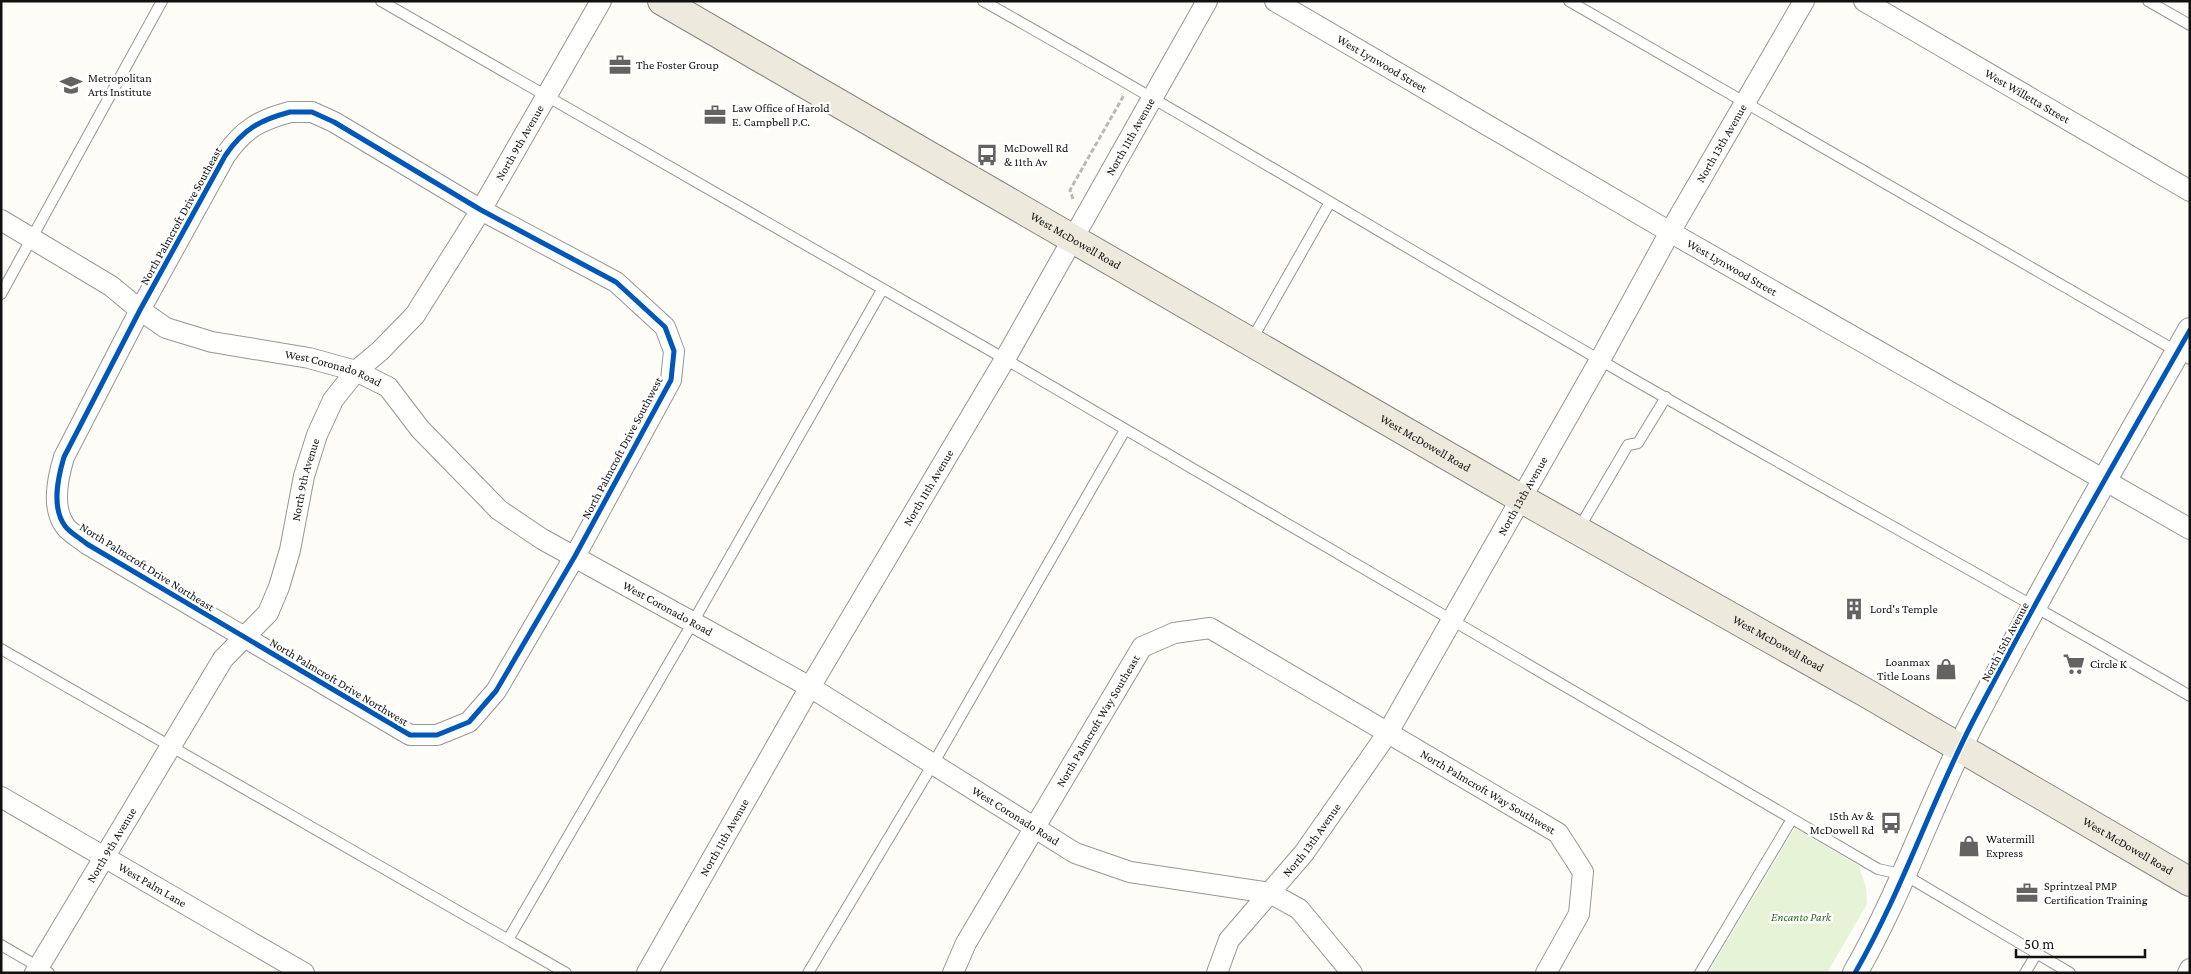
<svg xmlns="http://www.w3.org/2000/svg" width="2191" height="974" viewBox="0 0 2191 974" font-family="'Crimson Pro',serif">
<rect width="100%" height="100%" fill="#fdfcf7"/>
<!-- green -->
<path fill="#e7f3d7" d="M 1795,828 L 1859,866 L 1866,888 L 1867,904 L 1827,973 L 1708,973 Z"/>
<g fill="none" stroke-linecap="round" stroke-linejoin="round">
<!-- service casing -->
<g stroke="#979795" stroke-width="12">
<path id="service" d="M 381,1 L 1005,359 L 1878,869 L 1905,875 L 2070,973
M 983,1 C 1191,118 1394,241 1600,360 C 1796,474 1995,582 2190,696
M 1569,1 L 2190,359
M 2148,1 L 2190,25
M 1,294 L 162,1
M 1251,341 L 1330,202
M 1578,530 L 1628,445 L 1638,443 L 1666,397
M 1,649 L 566,973
M 509,938 L 693,622 L 882,290
M 1,945 L 49,973
M 808,973 L 933,764 L 1125,430
M 1700,973 L 1792,819
M 2025,973 L 2037,953"/>
</g>
<!-- minor casing -->
<g stroke="#979795" stroke-width="22">
<g id="minor">
<path id="s1" d="M 1275,1 L 1670,232 L 2190,529"/>
<path id="s2" d="M 1864,1 L 2190,191"/>
<path d="M 290,112 L 312,112 L 334,122 L 481,210 L 616,282 L 665,327 L 674,351 L 671,380 L 575,556 L 496,691 L 469,722 L 437,735 L 410,735 L 87,544 C 80,538 70,533 65,526 C 51,507 58,477 64,457 L 140,310 L 225,156 C 243,129 260,120 290,112 Z"/>
<path id="s3" d="M 1,220 L 111,286 L 140,310 L 166,328 L 212,342 L 309,358 L 356,371 L 388,387 L 420,429 L 499,510 L 542,539 L 810,687 L 1075,853 L 1130,872 L 1270,893 L 1299,909 L 1352,973"/>
<path id="s4" d="M 1,797 L 304,973"/>
<path id="s5" d="M 35,973 L 223,659 L 268,613 L 279,587 L 290,550 L 304,476 L 317,435 L 333,400 L 356,371 L 380,351 L 415,315 L 481,210 L 601,1"/>
<path id="s6" d="M 647,973 L 810,687 L 1005,359 L 1207,1"/>
<path id="s7" d="M 953,973 L 966,943 L 1142,647 L 1174,633 L 1210,628 L 1558,833 L 1583,872 L 1579,914 L 1546,973"/>
<path id="s8" d="M 1217,973 L 1229,940 L 1304,853 L 1387,734 L 1600,360 L 1670,232 L 1804,1"/>
<path d="M 2188,973 L 2190,969"/>
</g>
</g>
<!-- tertiary casing -->
<g stroke="#979795" stroke-width="26">
<path id="tertiary" d="M 1855,973 C 1901,893 1930,805 1972,723 C 2041,590 2116,460 2190,330"/>
</g>
<!-- primary casing -->
<g stroke="#858482" stroke-width="30">
<g id="primary">
<path id="s9" d="M 662,1 L 1522,499 L 1868,694 L 2190,882"/>
</g>
</g>
<!-- path -->
<path stroke="#b9b9b8" stroke-width="3" stroke-dasharray="5 2.5" stroke-linecap="butt" d="M 1073,199 L 1070,190 L 1124,95"/>
<!-- service -->
<use href="#service" stroke="#fffffe" stroke-width="10"/>
<!-- minor -->
<use href="#minor" stroke="#fffffe" stroke-width="20"/>
<!-- tertiary -->
<use href="#tertiary" stroke="#fffffe" stroke-width="24"/>
<!-- primary -->
<use href="#primary" stroke="#ede9dc" stroke-width="28"/>
<!-- cycleway casing -->
<g stroke="#fff" stroke-width="8">
<path id="cycleway" d="M 290,112 L 312,112 L 334,122 L 481,210 L 616,282 L 665,327 L 674,351 L 671,380 L 575,556 L 496,691 L 469,722 L 437,735 L 410,735 L 87,544 C 80,538 70,533 65,526 C 51,507 58,477 64,457 L 140,310 L 225,156 C 243,129 260,120 290,112 Z
M 1855,973 C 1901,893 1930,805 1972,723 C 2041,590 2116,460 2190,330"/>
</g>
<!-- cycleway -->
<use href="#cycleway" stroke="#0057b8" stroke-width="5"/>
</g>
<!-- icons -->
<defs>
<g id="office-bare" transform="scale(1.725)"><path d="M-6-3h4V-5.5h4V-3h4V5H-6ZM-1-4.5V-3h2v-1.5ZM-6 0V1H6V0Z" fill="#646362" stroke="#fff" stroke-width="2.5" paint-order="stroke"/></g>
<g id="school-bare" transform="scale(1.725)"><path d="M0-5L7-2L0 1L-7-2ZM-4 1L0 2.5L4 1V4Q0 6-4 4Z" fill="#646362" stroke="#fff" stroke-width="2.5" paint-order="stroke"/></g>
<g id="bus-bare" transform="scale(1.725)"><path d="M-5-6H5V4H4V6H2V4H-2V6H-4V4H-5ZM-3.5-4V0h7V-4ZM-3.5 1.2v1.5H-2V1.2ZM2 1.2v1.5H3.5V1.2Z" fill="#646362" stroke="#fff" stroke-width="2.5" paint-order="stroke"/></g>
<g id="building-bare" transform="scale(1.725)"><path d="M-4-6H4V6H1V3H-1V6H-4ZM-2.5-4.3h1.7v1.8h-1.7ZM.8-4.3h1.7v1.8H.8ZM-2.5-1h1.7V.8h-1.7ZM.8-1h1.7V.8H.8Z" fill="#646362" stroke="#fff" stroke-width="2.5" paint-order="stroke"/></g>
<g id="supermarket-bare" transform="scale(1.725)"><path d="M-6-5.5h2.5l.6 2H6L4.5 2H-2.5L-4.4-4H-6ZM-1.5 3.2a1.3 1.3 0 1 0 .1 0ZM3 3.2a1.3 1.3 0 1 0 .1 0Z" fill="#646362" stroke="#fff" stroke-width="2.5" paint-order="stroke"/></g>
<g id="shop-bare" transform="scale(1.725)"><path d="M-5-2.5h2.3a2.7 3.5 0 0 1 5.4 0H5L5.5 6h-11ZM-1.5-2.5h3a1.5 2.3 0 0 0-3 0Z" fill="#646362" stroke="#fff" stroke-width="2.5" paint-order="stroke"/></g>
</defs>
<g fill-rule="evenodd">
<use href="#office-bare" x="620" y="65"/>
<use href="#school-bare" x="71" y="85"/>
<use href="#office-bare" x="715" y="115"/>
<use href="#bus-bare" x="987" y="155"/>
<use href="#building-bare" x="1854" y="609"/>
<use href="#supermarket-bare" x="2074" y="664"/>
<use href="#shop-bare" x="1946" y="669"/>
<use href="#bus-bare" x="1891" y="823"/>
<use href="#shop-bare" x="1969" y="846"/>
<use href="#office-bare" x="2027" y="893"/>
</g>
<g text-anchor="middle" dominant-baseline="central" stroke-width="5" stroke-linejoin="round" paint-order="stroke">
<!-- street labels -->
<g font-size="12" fill="#111" stroke="#fff">
<text stroke="none"><textPath href="#s1" startOffset="124">West Lynwood Street</textPath></text>
<text stroke="none"><textPath href="#s2" startOffset="189">West Willetta Street</textPath></text>
<text stroke="none"><textPath href="#s6" startOffset="966">North 11th Avenue</textPath></text>
<text stroke="none"><textPath href="#s5" startOffset="974">North 9th Avenue</textPath></text>
<text stroke="none"><textPath href="#s8" startOffset="974">North 13th Avenue</textPath></text>
<text transform="translate(181 216) rotate(-61)">North Palmcroft Drive Southeast</text>
<text stroke="none"><textPath href="#s9" startOffset="478">West McDowell Road</textPath></text>
<text stroke="none"><textPath href="#s1" startOffset="529">West Lynwood Street</textPath></text>
<text stroke="none"><textPath href="#s3" startOffset="370">West Coronado Road</textPath></text>
<text stroke="none"><textPath href="#s9" startOffset="882">West McDowell Road</textPath></text>
<text transform="translate(622 448) rotate(-62)">North Palmcroft Drive Southwest</text>
<text stroke="none"><textPath href="#s5" startOffset="569">North 9th Avenue</textPath></text>
<text stroke="none"><textPath href="#s6" startOffset="561">North 11th Avenue</textPath></text>
<text stroke="none"><textPath href="#s8" startOffset="569">North 13th Avenue</textPath></text>
<text transform="translate(147 567) rotate(32)">North Palmcroft Drive Northeast</text>
<text stroke="none"><textPath href="#s3" startOffset="790">West Coronado Road</textPath></text>
<text transform="translate(2005 642) rotate(-62)">North 15th Avenue</text>
<text stroke="none"><textPath href="#s9" startOffset="1288">West McDowell Road</textPath></text>
<text transform="translate(339 682) rotate(31)">North Palmcroft Drive Northwest</text>
<text stroke="none"><textPath href="#s7" startOffset="291">North Palmcroft Way Southeast</textPath></text>
<text stroke="none"><textPath href="#s7" startOffset="771">North Palmcroft Way Southwest</textPath></text>
<text stroke="none"><textPath href="#s3" startOffset="1195">West Coronado Road</textPath></text>
<text stroke="none"><textPath href="#s6" startOffset="156">North 11th Avenue</textPath></text>
<text stroke="none"><textPath href="#s8" startOffset="165">North 13th Avenue</textPath></text>
<text stroke="none"><textPath href="#s5" startOffset="149">North 9th Avenue</textPath></text>
<text stroke="none"><textPath href="#s9" startOffset="1692">West McDowell Road</textPath></text>
<text stroke="none"><textPath href="#s4" startOffset="175">West Palm Lane</textPath></text>
</g>
<!-- poi labels -->
<g font-size="12" fill="#111" stroke="#fff" text-anchor="start">
<text x="636" y="65">The Foster Group</text>
<text x="88" y="78">Metropolitan<tspan x="88" dy="14">Arts Institute</tspan></text>
<text x="732" y="108">Law Office of Harold<tspan x="732" dy="14">E. Campbell P.C.</tspan></text>
<text x="1004" y="148">McDowell Rd<tspan x="1004" dy="14">&amp; 11th Av</tspan></text>
<text x="1870" y="609">Lord's Temple</text>
<text x="1930" y="662" text-anchor="end">Loanmax<tspan x="1930" dy="14">Title Loans</tspan></text>
<text x="2090" y="664">Circle K</text>
<text x="1874" y="816" text-anchor="end">15th Av &amp;<tspan x="1874" dy="14">McDowell Rd</tspan></text>
<text x="1986" y="839">Watermill<tspan x="1986" dy="14">Express</tspan></text>
<text x="2044" y="886">Sprintzeal PMP<tspan x="2044" dy="14">Certification Training</tspan></text>
</g>
<!-- park labels -->
<g font-size="12" font-style="italic" fill="#2f6b1f" stroke="#fff">
<text x="1801" y="917">Encanto Park</text>
</g>
</g>
<!-- border -->
<rect width="2191" height="974" fill="none" stroke="#111111" stroke-width="5"/>
<!-- scale -->
<path d="M2016 949v8h129v-8" fill="none" stroke="#111111" stroke-width="2.5"/>
<text x="2024" y="949" font-size="15" fill="#111111" stroke="#ffffff" stroke-width="4" paint-order="stroke">50 m</text>
</svg>
